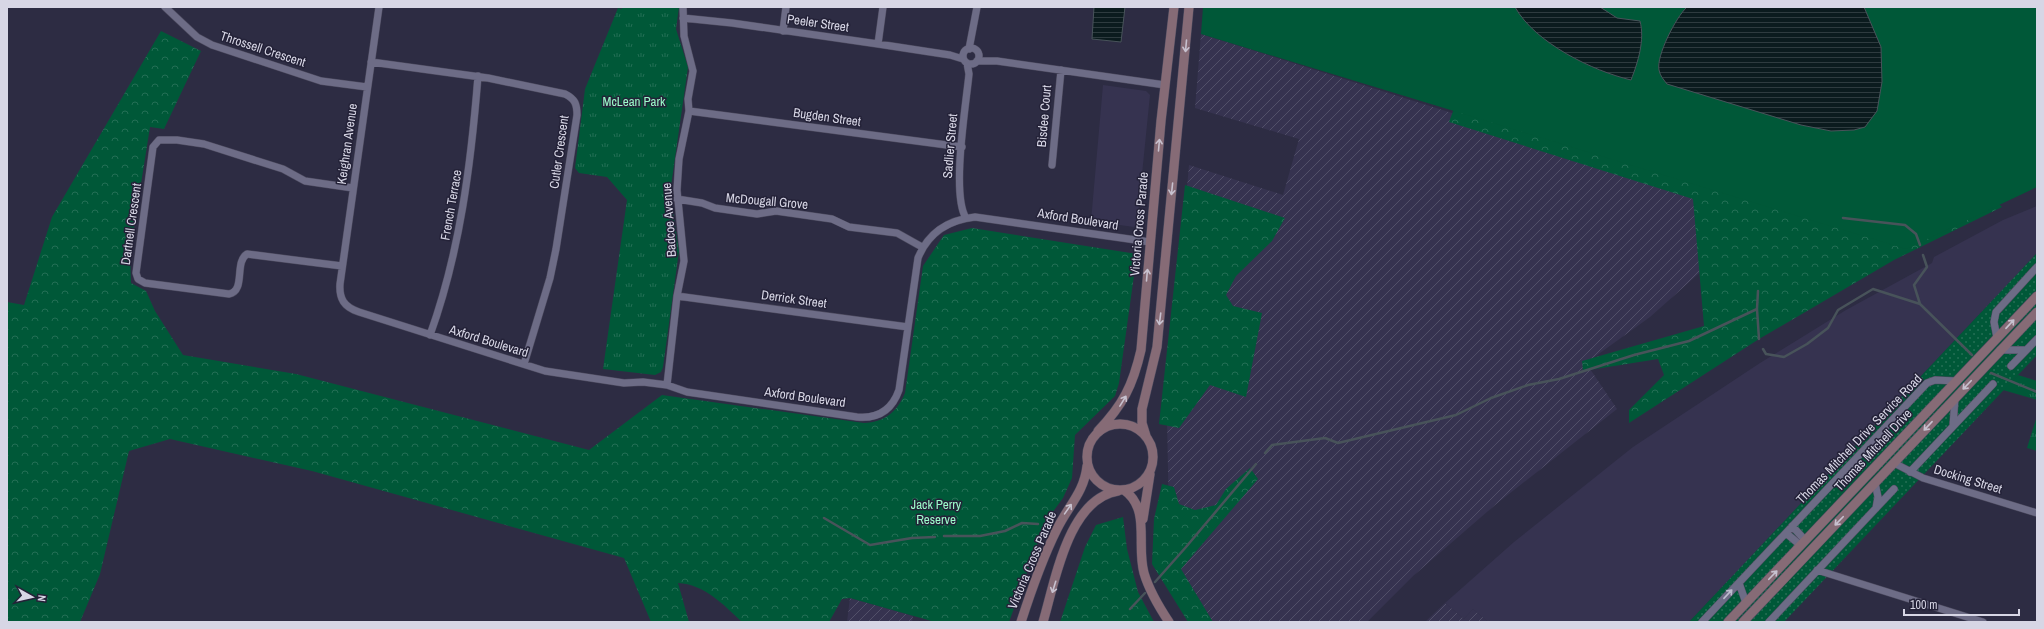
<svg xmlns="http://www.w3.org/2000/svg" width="2044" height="629" viewBox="0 0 2044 629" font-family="'Archivo Narrow',sans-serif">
<defs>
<pattern id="industrial-furrows" width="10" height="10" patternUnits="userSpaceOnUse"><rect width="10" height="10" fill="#363350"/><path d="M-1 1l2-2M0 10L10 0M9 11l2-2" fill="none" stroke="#525069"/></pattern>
<pattern id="grass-dots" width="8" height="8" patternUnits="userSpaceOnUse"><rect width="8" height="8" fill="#005838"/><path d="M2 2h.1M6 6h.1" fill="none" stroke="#246f55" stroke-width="1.8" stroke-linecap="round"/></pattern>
<pattern id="forest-crowns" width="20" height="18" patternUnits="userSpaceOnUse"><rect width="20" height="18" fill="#005838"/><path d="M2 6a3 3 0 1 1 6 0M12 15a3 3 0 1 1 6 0" fill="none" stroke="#246f55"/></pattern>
<pattern id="park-tufts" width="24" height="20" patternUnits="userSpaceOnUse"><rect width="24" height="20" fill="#005838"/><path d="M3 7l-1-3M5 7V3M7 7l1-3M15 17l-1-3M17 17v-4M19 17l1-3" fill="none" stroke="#246f55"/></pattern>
<pattern id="water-rules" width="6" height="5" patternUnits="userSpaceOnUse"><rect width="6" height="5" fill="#0b1b1e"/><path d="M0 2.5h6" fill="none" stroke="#2e3b3f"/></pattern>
</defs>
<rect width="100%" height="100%" fill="#2d2c43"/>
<!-- built -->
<path fill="#363350" d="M 1103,85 L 1146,91 L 1150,95 L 1137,224 L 1134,227 L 1091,221 Z
M 2037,206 L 2037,253 L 1689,622 L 1488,622 L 1473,609 L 1464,619 L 1445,603 L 1514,542 L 1633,447 L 1760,363 L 1846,310 L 1932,263 L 1934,257 L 2003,220 Z"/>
<!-- industrial -->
<path fill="url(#industrial-furrows)" d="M 1201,34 L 1713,195 L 1705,268 L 1650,317 L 1586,363 L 1617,409 L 1495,505 L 1413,576 L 1367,622 L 1198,622 L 1170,573 L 1167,418 L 1189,165 L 1283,195 L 1299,139 L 1195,108 Z
M 850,598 L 913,616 L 912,622 L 847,622 Z
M 1445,603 L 1464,619 L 1473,609 L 1488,622 L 1425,622 Z"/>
<!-- grass -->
<path fill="url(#grass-dots)" d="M 2037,253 L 2037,355 L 2018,375 L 1784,622 L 1689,622 Z"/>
<!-- forest -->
<path fill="url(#forest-crowns)" d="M 161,31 L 201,51 L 164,129 L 150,127 L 130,253 L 131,283 L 146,291 L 155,311 L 183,355 L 296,374 L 589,450 L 662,395 L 864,423 C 885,422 897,412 905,393 L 923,266 L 944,235 L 972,228 L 1137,254 L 1119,383 L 1115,396 L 1075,435 L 1072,478 L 1063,498 L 1049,517 L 1037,545 L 1009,622 L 935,622 L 850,598 L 842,599 L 829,622 L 742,622 C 724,605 704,584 678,583 L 689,622 L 651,622 L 624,558 L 312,471 L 170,439 L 129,451 L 100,574 L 80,622 L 7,622 L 7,302 L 24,305 L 52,217 Z
M 1455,106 L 1995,200 L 2002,207 L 1894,260 L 1759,339 L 1629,423 L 1629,410 L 1664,375 L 1658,359 L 1583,371 L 1582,361 L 1704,326 L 1693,199 L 1449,122 Z
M 1185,185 L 1285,218 L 1272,241 L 1236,276 L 1226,295 L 1233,306 L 1262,313 L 1246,397 L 1210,385 L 1179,428 L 1159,424 Z
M 1250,468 L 1258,479 L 1181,569 L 1213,622 L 1188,622 L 1152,564 L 1154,519 L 1162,484 L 1174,487 L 1179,504 L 1195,510 L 1216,505 L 1226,489 Z
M 1123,517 L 1127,549 L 1138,592 L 1154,622 L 1060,622 L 1085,547 L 1096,525 Z"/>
<!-- park -->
<path fill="url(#park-tufts)" d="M 622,7 L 679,7 L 676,29 L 688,67 L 670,193 L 679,251 L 663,367 L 661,372 L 655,375 L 603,369 L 627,200 L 607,177 L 579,173 L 575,168 L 585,89 L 618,8 L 622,9 Z
M 2018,375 L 2037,381 L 2037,400 L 2003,390 Z
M 2037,416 L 2037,451 L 2027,448 Z"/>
<!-- garden -->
<path fill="#005838" d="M 1203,7 L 2037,7 L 2037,187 L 1906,249 L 1201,34 Z"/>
<!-- water -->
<path fill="url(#water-rules)" stroke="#48535a" d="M 1094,7 L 1125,7 L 1121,42 L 1092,39 Z
M 1515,7 L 1600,7 L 1617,18 L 1640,21 C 1645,40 1638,62 1631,80 C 1593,71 1535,43 1515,7 Z
M 1687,7 L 1864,7 L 1881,47 L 1882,82 L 1877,111 L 1865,127 L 1854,130 L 1831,131 L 1801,125 L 1667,84 C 1664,80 1660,76 1659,70 C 1656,56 1676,17 1687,7 Z"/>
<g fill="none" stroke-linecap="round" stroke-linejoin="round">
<!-- stream -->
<path stroke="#48535a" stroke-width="2.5" d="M 1843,218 L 1905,225 L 1916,234 L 1920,245
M 1923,255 L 1927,267 L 1914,285 L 1920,304 L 1972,355
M 1758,291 L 1757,309 L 1759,339
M 1763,349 L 1766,354 L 1784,357 L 1807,344 L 1828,328 L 1838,310 L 1873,289 L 1920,304
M 1991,373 L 2037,392
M 1265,453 L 1272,445 L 1325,438 L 1338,443 L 1456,415 L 1491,398 L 1528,385 L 1559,379 L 1634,355 L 1689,341 L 1757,309
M 824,518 L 870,545 L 912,538 L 935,537
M 944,536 L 980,536 L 1005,531 L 1022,523 L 1038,524
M 1155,582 L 1186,547 L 1256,464
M 1130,609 L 1145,593"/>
<!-- street casing -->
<g stroke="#4c4a5e" stroke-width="8">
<path id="street" d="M 165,7 L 197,37 L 212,45 L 321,81 L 367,87
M 379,7 L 340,284 C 339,299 344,307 359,312 L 545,371 L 624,383 L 643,382 L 667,385 L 687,392 L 857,417 C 878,419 892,410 899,390 L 918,258 C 928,233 948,220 975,217 L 1150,242
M 683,18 L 732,23 L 878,44 L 950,55 L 963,59
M 783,31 L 786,7
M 878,44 L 883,7
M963 56a8 8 0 1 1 16 0a8 8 0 1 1-16 0Z
M 969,49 L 977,7
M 977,61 L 997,61 L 1165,85
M 371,62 L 488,78 L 565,94 C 575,99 577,104 577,115 L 556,249 L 550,278 L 524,364
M 689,111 L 962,147
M 1052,165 L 1061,70
M 677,199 L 702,203 L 715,208 L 757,214 L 776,211 L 832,219 L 849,227 L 897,233 L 922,247
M 966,218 C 951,194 966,105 969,74 L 967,63
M 342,266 L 247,254 C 234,262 246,291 229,294 L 145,283 L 138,279 L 136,273 L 153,147 L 159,140 L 177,140 L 204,144 L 283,169 L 305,181 L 353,188
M 677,296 L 908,327
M 430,335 C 460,252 471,164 478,76
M 1997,338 L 1994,322 L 1996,312 L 2037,267
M 2000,350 L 2026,350
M 2011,366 L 2037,339
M 667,385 L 677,296 L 684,261 L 677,190 L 679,159 L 689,111 L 688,99 L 693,71 L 684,36 L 683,7
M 1953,426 L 1955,398
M 1894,463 L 1923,478 L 2037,513
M 1910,472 L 1993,384
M 1875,483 L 1878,497 L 1876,508
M 1792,526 L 1805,540
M 1786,533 L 1800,545
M 1817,570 L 1983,622
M 1739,583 L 1746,603
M 1702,622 L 1927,383 L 1935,380 L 1956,381
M 1769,622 L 1894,489"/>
</g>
<!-- secondary casing -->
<g stroke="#4c4a5e" stroke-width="10">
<path id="secondary" d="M1087 457a33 33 0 1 1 66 0a33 33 0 1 1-66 0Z
M 1098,431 C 1123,405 1133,385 1141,350 L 1161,121 L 1174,7
M 1146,436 L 1142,423 L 1142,409 L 1157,347 L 1189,7
M 1124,490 C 1151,509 1136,545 1144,573 C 1149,590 1159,607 1169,622
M 1143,519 L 1150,474
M 1021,622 C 1031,591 1042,559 1057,529 C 1068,506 1084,493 1087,466
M 1043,622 C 1055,582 1068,499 1118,491
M 1728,622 L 2037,296
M 1743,622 L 2037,312"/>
</g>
<!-- street -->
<use href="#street" stroke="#6d6c86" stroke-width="7"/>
<!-- secondary -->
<use href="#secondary" stroke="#866b76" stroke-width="9"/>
</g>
<!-- one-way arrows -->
<defs><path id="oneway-shaft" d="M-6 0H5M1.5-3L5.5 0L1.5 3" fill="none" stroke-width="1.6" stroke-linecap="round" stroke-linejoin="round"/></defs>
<g stroke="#c7c1cf">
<use href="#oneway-shaft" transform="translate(1186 46) rotate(95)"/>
<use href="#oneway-shaft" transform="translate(1159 145) rotate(-85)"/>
<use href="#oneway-shaft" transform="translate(1172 189) rotate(96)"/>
<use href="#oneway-shaft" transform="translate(1147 275) rotate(-85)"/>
<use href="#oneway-shaft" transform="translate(1160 319) rotate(97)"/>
<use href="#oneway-shaft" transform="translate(2010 324) rotate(-47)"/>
<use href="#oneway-shaft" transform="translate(1967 385) rotate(134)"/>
<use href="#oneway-shaft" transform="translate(1123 401) rotate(-58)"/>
<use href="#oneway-shaft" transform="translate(1928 426) rotate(133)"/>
<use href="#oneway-shaft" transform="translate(1068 509) rotate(-55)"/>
<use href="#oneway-shaft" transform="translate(1839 521) rotate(134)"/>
<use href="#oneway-shaft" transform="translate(1773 575) rotate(-46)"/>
<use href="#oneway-shaft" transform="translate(1054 587) rotate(107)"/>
</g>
<use stroke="#bcbccd" href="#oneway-shaft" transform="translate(1728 594) rotate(-47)"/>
<g text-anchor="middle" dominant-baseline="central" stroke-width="3" stroke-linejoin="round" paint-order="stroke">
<!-- street labels -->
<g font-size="13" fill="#d7d6e5" stroke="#242238">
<text transform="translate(818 23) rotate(8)">Peeler Street</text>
<text transform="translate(263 49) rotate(18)">Throssell Crescent</text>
<text transform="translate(1044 116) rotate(-85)">Bisdee Court</text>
<text transform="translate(827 117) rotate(8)">Bugden Street</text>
<text transform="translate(347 144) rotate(-82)">Keighran Avenue</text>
<text transform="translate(950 146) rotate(-85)">Sadlier Street</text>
<text transform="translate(559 152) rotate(-82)">Cutler Crescent</text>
<text transform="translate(767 201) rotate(5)">McDougall Grove</text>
<text transform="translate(451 205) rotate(-80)">French Terrace</text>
<text transform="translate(1078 219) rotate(9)">Axford Boulevard</text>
<text transform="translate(669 220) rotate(-94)">Badcoe Avenue</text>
<text transform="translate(131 224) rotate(-82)">Dartnell Crescent</text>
<text transform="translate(1139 224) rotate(-85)">Victoria Cross Parade</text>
<text transform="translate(794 299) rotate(8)">Derrick Street</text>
<text transform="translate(489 341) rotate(17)">Axford Boulevard</text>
<text transform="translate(805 397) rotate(8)">Axford Boulevard</text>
<text transform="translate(1859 439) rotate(-46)">Thomas Mitchell Drive Service Road</text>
<text transform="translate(1873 450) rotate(-47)">Thomas Mitchell Drive</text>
<text transform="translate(1968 479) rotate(17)">Docking Street</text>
<text transform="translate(1032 560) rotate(-67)">Victoria Cross Parade</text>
</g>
<!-- park labels -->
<g font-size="13" fill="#9bfbca" stroke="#242238">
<text x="634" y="101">McLean Park</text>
<text x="936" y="504">Jack Perry<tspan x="936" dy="15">Reserve</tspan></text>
</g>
</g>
<!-- border -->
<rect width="2044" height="629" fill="none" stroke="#d7d6e5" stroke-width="16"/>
<!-- north arrow -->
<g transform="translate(32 597) rotate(98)" stroke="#242238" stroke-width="3" paint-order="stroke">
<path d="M0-3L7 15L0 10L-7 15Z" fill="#d7d6e5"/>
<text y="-6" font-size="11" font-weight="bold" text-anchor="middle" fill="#d7d6e5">N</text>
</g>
<!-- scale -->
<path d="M1904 609v6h115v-6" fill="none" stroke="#d7d6e5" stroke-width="2"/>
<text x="1910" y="609" font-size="12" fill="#d7d6e5" stroke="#242238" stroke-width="3" paint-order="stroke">100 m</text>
</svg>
